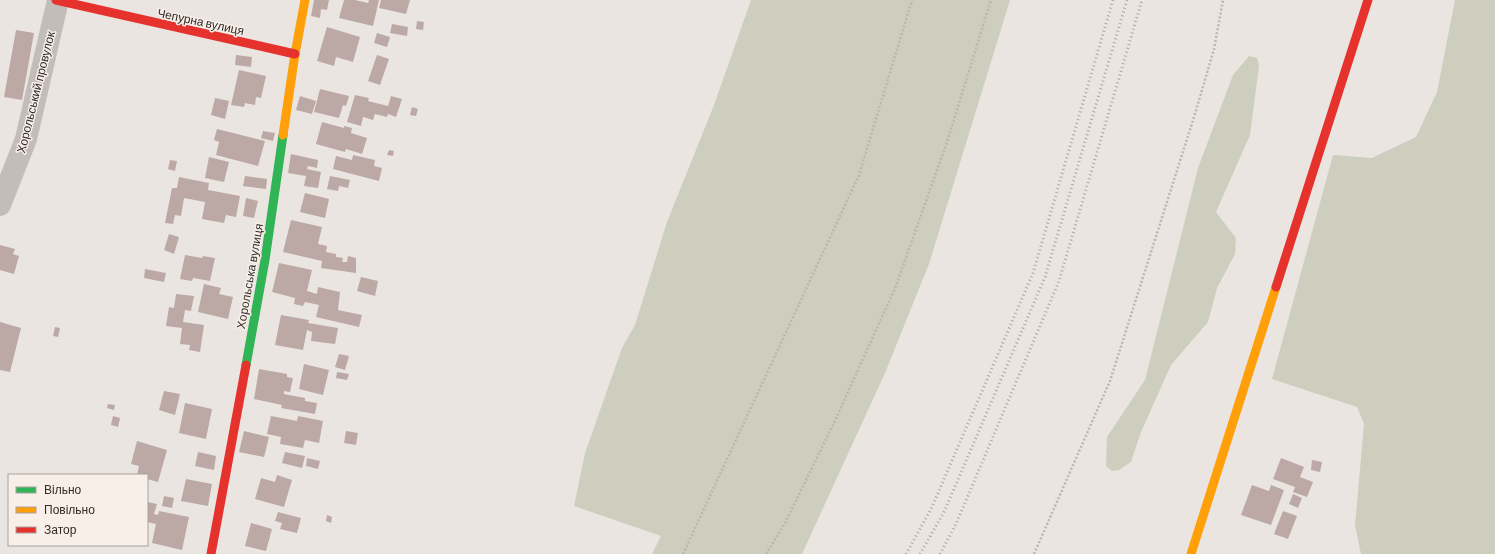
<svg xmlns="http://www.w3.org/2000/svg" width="1495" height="554" viewBox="0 0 1495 554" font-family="Barlow,sans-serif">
<rect width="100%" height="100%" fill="#ebe5e1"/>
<!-- green -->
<path fill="#cdcebd" d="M 751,0 L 1010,0 L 929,264 L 885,373 L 802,554 L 652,554 L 661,536 L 574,506 L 585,453 L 622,348 L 635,325 L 667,222 L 714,105 Z
M 1455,0 L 1495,0 L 1495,554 L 1361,554 L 1355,525 L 1364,424 L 1357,407 L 1272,379 L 1333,155 L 1372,158 L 1416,137 L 1437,92 Z
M 1249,56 L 1257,58 L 1259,66 L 1250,135 L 1216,212 L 1236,238 L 1235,254 L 1217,288 L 1208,322 L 1171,365 L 1141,432 L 1131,462 L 1119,470 L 1112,471 L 1106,466 L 1107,437 L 1145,380 L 1198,168 L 1233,75 Z"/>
<!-- building -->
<path fill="#bca9a5" d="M 314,0 L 329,0 L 327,10 L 321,9 L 320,18 L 311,16 Z
M 344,0 L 355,0 L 368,3 L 369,0 L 379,0 L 373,26 L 339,18 Z
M 381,0 L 410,0 L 406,14 L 379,8 Z
M 417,21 L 424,22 L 423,30 L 416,29 Z
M 392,24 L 408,27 L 407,36 L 390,33 Z
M 327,27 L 360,37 L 353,62 L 336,57 L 334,66 L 317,61 Z
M 16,30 L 34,33 L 22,100 L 4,97 Z
M 377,33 L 390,37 L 387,47 L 374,43 Z
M 236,55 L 252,57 L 251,67 L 235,65 Z
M 377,55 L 389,59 L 380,85 L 368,81 Z
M 239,70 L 266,76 L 261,98 L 256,97 L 255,105 L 245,103 L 244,107 L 231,105 Z
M 320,89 L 349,96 L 346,106 L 343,105 L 339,118 L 314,112 Z
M 355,95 L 369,98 L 368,101 L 388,106 L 391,96 L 402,99 L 396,117 L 388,114 L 387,117 L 375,114 L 373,120 L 363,117 L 361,126 L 347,122 Z
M 300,96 L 316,101 L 312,114 L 296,110 Z
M 215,98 L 229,101 L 225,119 L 211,115 Z
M 412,107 L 418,109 L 416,116 L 410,115 Z
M 322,122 L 344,128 L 344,126 L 352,128 L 351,133 L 367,138 L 362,154 L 346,149 L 345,152 L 316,144 Z
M 217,129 L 265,141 L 258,166 L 216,155 L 219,142 L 214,140 Z
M 263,131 L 275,133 L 273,141 L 261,138 Z
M 389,150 L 394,151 L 393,156 L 387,155 Z
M 291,154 L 318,160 L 317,168 L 308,166 L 307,169 L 321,172 L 318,188 L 304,186 L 306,176 L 288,173 Z
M 353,155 L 375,160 L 374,166 L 382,168 L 379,181 L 333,169 L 336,156 L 352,160 Z
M 209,157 L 229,162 L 224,182 L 205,178 Z
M 170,160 L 177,161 L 175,171 L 168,169 Z
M 245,176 L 267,179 L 266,189 L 243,186 Z
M 330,176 L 350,180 L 348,188 L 339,186 L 338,191 L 327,189 Z
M 179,177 L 209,183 L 208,190 L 240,196 L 236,217 L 226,215 L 224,223 L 202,219 L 205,202 L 184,198 L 181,216 L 175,215 L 173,224 L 165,223 L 172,188 L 177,188 Z
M 305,193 L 329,199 L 325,218 L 300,212 Z
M 246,198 L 258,201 L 254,218 L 243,216 Z
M 291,220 L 322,227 L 318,244 L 327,246 L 326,252 L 336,254 L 336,257 L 343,258 L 342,262 L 347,262 L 348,256 L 356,258 L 356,273 L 321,268 L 322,261 L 283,252 Z
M 169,234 L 179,237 L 174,254 L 164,250 Z
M 0,245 L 15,249 L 13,254 L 19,256 L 14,274 L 0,270 Z
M 185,255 L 202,258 L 203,256 L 215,258 L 210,281 L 193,278 L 192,281 L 180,279 Z
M 279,263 L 312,270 L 307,291 L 317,294 L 318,287 L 340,292 L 338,310 L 362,315 L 359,327 L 316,317 L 319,305 L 305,302 L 303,306 L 294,304 L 295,298 L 272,292 Z
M 145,269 L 166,273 L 164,282 L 144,278 Z
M 361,277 L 378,281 L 375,296 L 357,291 Z
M 204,284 L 221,288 L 219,294 L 233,297 L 228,319 L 198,312 Z
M 176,294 L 194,296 L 191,311 L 185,310 L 183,322 L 204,325 L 200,352 L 189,350 L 190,345 L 180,344 L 182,328 L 166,326 L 169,307 L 174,308 Z
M 281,315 L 309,320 L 308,323 L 338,328 L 335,344 L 311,341 L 312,332 L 307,330 L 303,350 L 275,345 Z
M 0,322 L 21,328 L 10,372 L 0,370 Z
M 55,327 L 60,328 L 58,337 L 53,336 Z
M 339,354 L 349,356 L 345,370 L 335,367 Z
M 304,364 L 329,370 L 323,395 L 299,389 Z
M 259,369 L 287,374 L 287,377 L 293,378 L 290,392 L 284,391 L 284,394 L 305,398 L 305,401 L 317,403 L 315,414 L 281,408 L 282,405 L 254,399 Z
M 337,372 L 349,374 L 347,380 L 336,378 Z
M 164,391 L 180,394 L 175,415 L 159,410 Z
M 185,403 L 212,409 L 206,439 L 179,433 Z
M 108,404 L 115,405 L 114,410 L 107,408 Z
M 113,416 L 120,418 L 118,427 L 111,425 Z
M 271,416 L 297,421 L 298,416 L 323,421 L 319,443 L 305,440 L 303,448 L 280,444 L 281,437 L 267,434 Z
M 244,431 L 269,437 L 264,457 L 239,452 Z
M 346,431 L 358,433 L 356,445 L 344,443 Z
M 137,441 L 167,450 L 158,482 L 147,479 L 147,475 L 137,475 L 139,466 L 131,464 Z
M 198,452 L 216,456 L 214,470 L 195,466 Z
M 285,452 L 305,456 L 302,468 L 282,463 Z
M 307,458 L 320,461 L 318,469 L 306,466 Z
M 1281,458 L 1304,467 L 1300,477 L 1313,482 L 1307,497 L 1293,492 L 1295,487 L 1273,479 Z
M 1312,460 L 1322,462 L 1320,472 L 1311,470 Z
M 277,475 L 292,480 L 284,507 L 255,499 L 261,478 L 275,482 Z
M 186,479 L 212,484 L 208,506 L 181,501 Z
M 1252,485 L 1269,491 L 1271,485 L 1284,490 L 1271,525 L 1241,515 Z
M 1293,494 L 1302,498 L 1298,508 L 1289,504 Z
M 164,496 L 174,498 L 172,508 L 162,506 Z
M 147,502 L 157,504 L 154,514 L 158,515 L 159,511 L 189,517 L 182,550 L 152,543 L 156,524 L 147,522 Z
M 1283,511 L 1297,516 L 1288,539 L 1274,534 Z
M 278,512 L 301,518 L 297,533 L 280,529 L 282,523 L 275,521 Z
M 327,515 L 332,517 L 331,523 L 326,521 Z
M 251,523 L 272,529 L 266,551 L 245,546 Z"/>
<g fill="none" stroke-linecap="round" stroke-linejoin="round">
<!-- path -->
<path stroke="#bcb6b3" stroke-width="2.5" stroke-dasharray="2 2" stroke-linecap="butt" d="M 683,554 L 859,175 L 912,0
M 766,554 L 785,523 L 833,425 L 896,286 L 948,139 L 991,0
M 1034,554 L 1110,381 L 1195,114 L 1214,49 L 1223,0"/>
<!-- street -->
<path stroke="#c3bdba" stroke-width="22" d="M 0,205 L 26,139 L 58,0"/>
<!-- fast -->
<path stroke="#30b455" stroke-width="9" d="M 246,365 L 265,260 L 283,135"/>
<!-- slow -->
<path stroke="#ff9f0a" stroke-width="9" d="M 283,135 L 295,54 L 305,0
M 1191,554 L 1276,287"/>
<!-- jam -->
<path stroke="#e5322d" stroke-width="9" d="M 56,0 L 295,54
M 1276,287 L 1368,0
M 211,554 L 246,365"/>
<!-- rail -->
<path stroke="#aba6a4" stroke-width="3" stroke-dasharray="1 3" stroke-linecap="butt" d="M 906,554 L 932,507 L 1033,273 L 1113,0
M 920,554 L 944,512 L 1045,277 L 1127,0
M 940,554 L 956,524 L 1059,281 L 1142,0"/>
</g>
<g text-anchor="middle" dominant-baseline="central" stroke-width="3" stroke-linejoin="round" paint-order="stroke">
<!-- street labels -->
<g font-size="12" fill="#342b29" stroke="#f7efe8">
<text transform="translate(201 21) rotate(12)">Чепурна вулиця</text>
<text transform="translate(35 92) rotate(-76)">Хорольський провулок</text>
<text transform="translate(249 276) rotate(-80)">Хорольська вулиця</text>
</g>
</g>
<!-- legend -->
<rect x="8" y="474" width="140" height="72" fill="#f7efe8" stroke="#a9a19c"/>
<rect x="16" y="487" width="20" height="6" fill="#30b455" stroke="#a9a19c"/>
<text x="44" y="494" font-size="12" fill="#342b29">Вільно</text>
<rect x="16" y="507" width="20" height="6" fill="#ff9f0a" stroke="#a9a19c"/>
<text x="44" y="514" font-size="12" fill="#342b29">Повільно</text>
<rect x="16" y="527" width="20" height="6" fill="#e5322d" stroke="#a9a19c"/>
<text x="44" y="534" font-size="12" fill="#342b29">Затор</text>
</svg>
